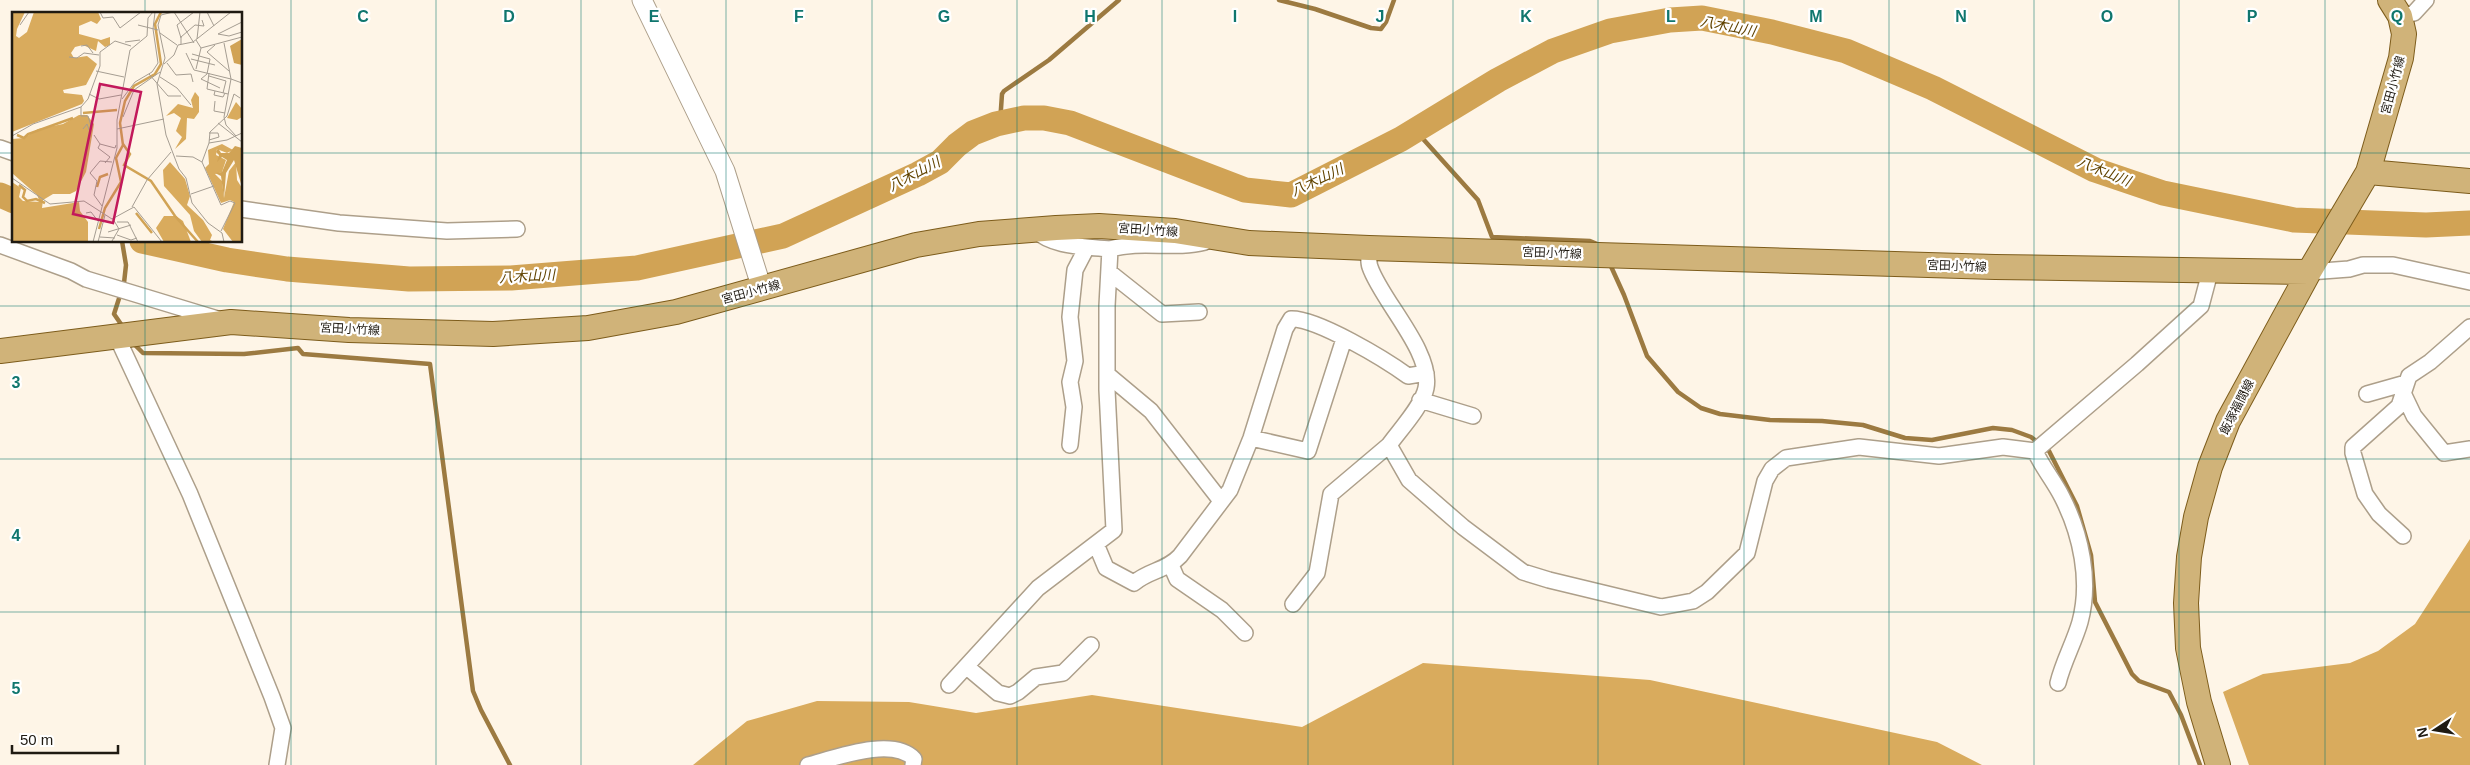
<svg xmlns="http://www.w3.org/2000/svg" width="2470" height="765" viewBox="0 0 2470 765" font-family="Helvetica,'Noto Sans JP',sans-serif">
<rect width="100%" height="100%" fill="#fef5e7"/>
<!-- forest -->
<path fill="#d9ab5d" d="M 2470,539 L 2470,765 L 2249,765 L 2223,692 L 2263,674 L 2350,663 L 2378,651 L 2415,624 Z
M 1423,663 L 1650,680 L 1937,742 L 1982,765 L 693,765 L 747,721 L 817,701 L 909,702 L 976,713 L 1092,695 L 1302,727 Z"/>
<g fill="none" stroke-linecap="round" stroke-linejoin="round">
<!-- stream -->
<path stroke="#9c7a41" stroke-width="4.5" d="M 1279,0 L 1315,9 L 1371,28 L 1381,29 L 1386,22 L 1394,0
M 1000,123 L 1002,94 L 1004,91 L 1049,60 L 1119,0
M 1415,130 L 1478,200 L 1492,237 L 1590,241 L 1602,246
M 122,241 L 126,265 L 124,283 L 114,314 L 123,327
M 1609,262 L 1624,295 L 1647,356 L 1678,392 L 1701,408 L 1720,414 L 1770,420 L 1822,421 L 1863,425 L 1905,438 L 1932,440 L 1993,428 L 2012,430 L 2031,437 L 2049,451 L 2077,506 L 2091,555 L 2095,602 L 2132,674 L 2139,681 L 2169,692 L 2181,715 L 2200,765
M 132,342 L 143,353 L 244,354 L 298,348 L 303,354 L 430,364 L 473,691 L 481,710 L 510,765"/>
<!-- river -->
<path stroke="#d1a355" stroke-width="25" d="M 0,195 L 14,201
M 142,241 L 227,260 L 287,269 L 409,279 L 511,278 L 637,268 L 783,236 L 918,174 L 940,162 L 957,145 L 973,133 L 996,124 L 1024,118 L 1044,118 L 1070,123 L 1245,190 L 1291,195 L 1401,139 L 1498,80 L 1553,51 L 1610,31 L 1670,20 L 1702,18 L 1772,32 L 1846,51 L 1933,88 L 2095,170 L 2163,193 L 2294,220 L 2426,225 L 2470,223"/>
<!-- minor casing -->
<g stroke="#ad9f8a" stroke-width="18">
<path id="minor" d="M 2400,16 L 2414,13 L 2426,0
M 0,148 L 14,153
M 241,209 L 339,223 L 447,231 L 517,229
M 0,245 L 71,271 L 86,279 L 221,320
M 1369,248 C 1369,254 1368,262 1370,267 C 1381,300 1433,352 1426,388 C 1423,405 1399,431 1389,445 L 1409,480 L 1463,527 L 1523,572 L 1549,580 L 1661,607 L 1693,601 L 1707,592 L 1747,553 L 1765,481 L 1772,469 L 1786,458 L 1859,447 L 1939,456 L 2003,447 L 2035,451 L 2137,364 L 2201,306 L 2210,272
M 1110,249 C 1142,240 1174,250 1205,242
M 1109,272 L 1162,314 L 1199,312
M 2309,272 L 2349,269 L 2363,265 L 2393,265 L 2470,282
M 116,335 L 190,494 L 272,697 L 283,728 L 277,765
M 1108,375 L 1151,411 L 1221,501
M 2367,394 L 2406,383
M 2404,395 L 2414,416 L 2444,453 L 2470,449
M 1420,400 L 1473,416
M 1251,438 L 1308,451 L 1344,339
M 1070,445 L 1074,407 L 1070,382 L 1075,361 L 1070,317 L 1075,270 L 1087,247
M 2035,451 C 2042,467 2054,481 2062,497 C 2081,534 2091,581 2080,622 C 2074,643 2063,662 2058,683
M 2403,536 L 2379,514 L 2365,494 L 2353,453 L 2353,447 L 2399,406 L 2409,376 L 2430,362 L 2470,327
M 1096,544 L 1106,568 L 1134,583 C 1149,570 1166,571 1180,556 L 1230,490 L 1251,438 L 1285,329 L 1291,319 C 1317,318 1386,360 1408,376 L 1426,373
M 1171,565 L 1177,579 L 1222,610 L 1245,633
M 1293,604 L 1317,573 L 1331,494 L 1389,445
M 967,667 L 998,693 L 1010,696 L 1018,692 L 1036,677 L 1063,673 L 1091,645
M 949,685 L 1038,588 L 1114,530 L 1107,390 L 1107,306 L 1110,249 C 1082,246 1055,248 1033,229
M 808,765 C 835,758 893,736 914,759 L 913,765"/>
</g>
<!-- tertiary casing -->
<g stroke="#ad9f8a" stroke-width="21">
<path id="tertiary" d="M 642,0 L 725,171 L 762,289"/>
</g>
<!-- primary casing -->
<g stroke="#7d5c1b" stroke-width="26">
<path id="primary" d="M 2368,172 L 2470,181
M 0,351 L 231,322 L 349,330 L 493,334 L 588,328 L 676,312 L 916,245 L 979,234 L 1056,228 L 1099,226 L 1175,231 L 1249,243 L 1369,248 L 1995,267 L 2309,272
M 2218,765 L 2199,702 L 2188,648 L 2186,603 L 2189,557 L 2196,517 L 2210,467 L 2228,421 L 2309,272 L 2368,172 L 2401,58 L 2404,34 L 2400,16 L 2390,0"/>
</g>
<!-- minor -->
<use href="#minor" stroke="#fff" stroke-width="15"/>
<!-- tertiary -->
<use href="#tertiary" stroke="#fff" stroke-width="19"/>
<!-- primary -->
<use href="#primary" stroke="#d0b379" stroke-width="24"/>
</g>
<!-- grid -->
<path fill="none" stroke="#0f766e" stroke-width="1" stroke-opacity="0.55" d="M 145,0 L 145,14M 291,0 L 291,765M 436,0 L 436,765M 581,0 L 581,765M 726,0 L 726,765M 872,0 L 872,765M 1017,0 L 1017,765M 1162,0 L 1162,765M 1308,0 L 1308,765M 1453,0 L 1453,765M 1598,0 L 1598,765M 1744,0 L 1744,765M 1889,0 L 1889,765M 2034,0 L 2034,765M 2179,0 L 2179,765M 2325,0 L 2325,765M 0,153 L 14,153M 241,153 L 2470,153M 145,241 L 145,765M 0,306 L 2470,306M 0,459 L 2470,459M 0,612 L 2470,612"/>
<g text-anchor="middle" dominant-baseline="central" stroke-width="4.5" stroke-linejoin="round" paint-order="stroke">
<!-- street labels -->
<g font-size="12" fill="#1f1a12" stroke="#fff">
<text transform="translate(2393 85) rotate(-75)">宮田小竹線</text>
<text transform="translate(1148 230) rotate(4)">宮田小竹線</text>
<text transform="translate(1552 253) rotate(2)">宮田小竹線</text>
<text transform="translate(1957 266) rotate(2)">宮田小竹線</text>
<text transform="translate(751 292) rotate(-15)">宮田小竹線</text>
<text transform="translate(350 329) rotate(3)">宮田小竹線</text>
<text transform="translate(2237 407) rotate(-63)">飯塚福間線</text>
</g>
<!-- water labels -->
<g font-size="14" font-style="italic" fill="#614300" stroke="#fff">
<text transform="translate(1728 26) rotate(11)">八木山川</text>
<text transform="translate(2104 171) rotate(22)">八木山川</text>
<text transform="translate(914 174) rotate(-28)">八木山川</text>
<text transform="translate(1317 180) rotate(-25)">八木山川</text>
<text transform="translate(527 276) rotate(-3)">八木山川</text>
</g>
</g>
<!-- overview -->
<g transform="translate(12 12)">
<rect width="230" height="230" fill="#fef5e7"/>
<path d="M 0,0 L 13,0 L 5,17 L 4,24 L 7,26 L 15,20 L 22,0 L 86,0 L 89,7 L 85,12 L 79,9 L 67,14 L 67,22 L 89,28 L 98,25 L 98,33 L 93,35 L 86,29 L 84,39 L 71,33 L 63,35 L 59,41 L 62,46 L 75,44 L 85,52 L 74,73 L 51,78 L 52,81 L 70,83 L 72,89 L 70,92 L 0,120 ZM 183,80 L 187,85 L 187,100 L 182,107 L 175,106 L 174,127 L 163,137 L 170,125 L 164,119 L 169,106 L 162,101 L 154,104 L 166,92 L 181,96 L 179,88 ZM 224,90 L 230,97 L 230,105 L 225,108 L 215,106 ZM 67,103 L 75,103 L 82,112 L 74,160 L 64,179 L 58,182 L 41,182 L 31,188 L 30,196 L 67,190 L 68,199 L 76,210 L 76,230 L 0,230 L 0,170 L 9,176 L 7,185 L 11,189 L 28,190 L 25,183 L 0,161 L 0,127 L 12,126 L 26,117 L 51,112 ZM 210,132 L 221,138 L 215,141 L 205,137 L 204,143 L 214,148 L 210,160 L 203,162 L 210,169 L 212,186 L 217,159 L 224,150 L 225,168 L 230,176 L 230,230 L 221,230 L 211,217 L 222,190 L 218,188 L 209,191 L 193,156 L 197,152 L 196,138 ZM 158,150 L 173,167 L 178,184 L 175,193 L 191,208 L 200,223 L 198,228 L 202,230 L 190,230 L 182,219 L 178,203 L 152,174 L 151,158 ZM 152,204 L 164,204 L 171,209 L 179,230 L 152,230 L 144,216 Z" fill="#d9ab5d"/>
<path d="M 230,27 L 230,53 L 222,51 L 218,34 ZM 223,134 L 230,136 L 230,175 L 222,148 L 214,161 L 212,186 L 209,164 L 203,161 L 210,160 L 215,148 L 210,145 L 205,150 L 207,143 L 204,140 L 206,136 L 209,141 L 217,141 Z" fill="#d1a355"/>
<path fill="none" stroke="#d1a355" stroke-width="2.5" d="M 71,101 L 105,98M 5,123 L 12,126 L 16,122 L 61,106M 111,132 L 118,142 L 112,153 L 139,169 L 163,204 L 186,230M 7,173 L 13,178 L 11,185 L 15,189 L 24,187 L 33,191M 85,175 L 88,165 L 96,162M 124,201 L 140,221M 87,217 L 93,196 L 109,170 L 104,146 L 111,133 L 108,111 L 113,89 L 122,74 L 143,62 L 149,52 L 143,12 L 149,0"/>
<path fill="none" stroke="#a59d92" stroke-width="1" d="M 88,0 L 91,6 L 101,5 L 108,16 L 129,0M 161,0 L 149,3 L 146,13 L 153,46 L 145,72 L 154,123 L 167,157 L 174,166 L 180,191 L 196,211 L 210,221 L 212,230M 162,0 L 182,31M 195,0 L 202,14M 230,10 L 206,22 L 217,24 L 230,20M 8,13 L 17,0M 126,13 L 146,18M 148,21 L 165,33M 169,26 L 165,13 L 182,0M 185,27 L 188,0M 184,28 L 189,36 L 230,25M 113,30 L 128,28M 212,31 L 219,67 L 230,71M 169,32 L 169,25 L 183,13 L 192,14 L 190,8M 203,33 L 195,40 L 217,59M 69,34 L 75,33 L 81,41M 174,41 L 182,58 L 219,67 L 212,105 L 214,113 L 224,124M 180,42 L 198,47 L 195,62 L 189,67 L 208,76M 57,45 L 65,46 L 72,41 L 87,43M 179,47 L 203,53M 155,51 L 164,63 L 179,62 L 181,70M 152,52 L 162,43 L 166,33 L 181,30 L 219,0M 184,57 L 189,36M 84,59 L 112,65M 197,61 L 195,77 L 216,82M 137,62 L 156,84 L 169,84M 197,64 L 214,69 L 211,81M 148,65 L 165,76 L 179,93M 203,79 L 202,83 L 211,85 L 213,81M 77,82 L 87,87 L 109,83M 110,87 L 123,70 L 140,60 L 146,51 L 141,17 L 143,0M 203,89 L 202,99 L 213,101M 69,95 L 69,104 L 76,104 L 79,114 L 78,120 L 75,112 L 71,117M 111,105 L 122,78 L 148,60M 206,111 L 230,130M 105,117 L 152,107M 82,123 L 88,132 L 86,136 L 98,145 L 93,151M 0,124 L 21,112 L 69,95 L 76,87 L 88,54 L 88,40 L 103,29 L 119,34M 197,128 L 207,125 L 206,121 L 197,121M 197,131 L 198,120 L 215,104 L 222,82 L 228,86M 88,132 L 103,136 L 104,133M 164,144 L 181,145 L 190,150M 0,166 L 38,192 L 72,189 L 100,207 L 122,195 L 150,230M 179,182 L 202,174M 90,194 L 82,183 L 85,169 L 78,161 L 88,149 L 100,150M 120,195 L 135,168 L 159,140M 89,199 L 105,136 L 105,108 L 118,38 L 135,24 L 136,6 L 141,0M 74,201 L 79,200 L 86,209M 105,210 L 116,210 L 126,230M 209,219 L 223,191 L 218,189 L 209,193 L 190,150 L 197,131 L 215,128 L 230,121M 96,220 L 119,213M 105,223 L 119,228 L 125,226M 88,225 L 103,226M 100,229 L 107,217 L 101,207M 81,230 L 89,199M 86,230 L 93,203"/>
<path fill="#c2185b" fill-opacity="0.15" stroke="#c2185b" stroke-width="2.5" d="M 88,72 L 129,80 L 101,211 L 61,202 Z"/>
<rect width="230" height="230" fill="none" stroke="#1f1a12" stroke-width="2.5"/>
</g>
<g font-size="16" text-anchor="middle" font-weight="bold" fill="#0f766e" stroke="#fff" stroke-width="4.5" stroke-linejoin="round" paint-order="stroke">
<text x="363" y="22">C</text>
<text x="509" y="22">D</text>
<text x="654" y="22">E</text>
<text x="799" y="22">F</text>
<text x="944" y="22">G</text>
<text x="1090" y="22">H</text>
<text x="1235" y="22">I</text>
<text x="1380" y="22">J</text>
<text x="1526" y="22">K</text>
<text x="1671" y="22">L</text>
<text x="1816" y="22">M</text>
<text x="1961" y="22">N</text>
<text x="2107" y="22">O</text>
<text x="2252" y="22">P</text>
<text x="2397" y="22">Q</text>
<text x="16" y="388">3</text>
<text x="16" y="541">4</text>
<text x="16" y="694">5</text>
</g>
<!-- north arrow -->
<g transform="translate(2435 730) rotate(258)" stroke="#ffffff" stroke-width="4" paint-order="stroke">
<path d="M0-4L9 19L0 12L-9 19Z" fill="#1f1a12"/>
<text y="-8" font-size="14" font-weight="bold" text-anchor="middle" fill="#1f1a12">N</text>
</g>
<!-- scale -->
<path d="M12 745v8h106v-8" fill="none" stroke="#1f1a12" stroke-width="2.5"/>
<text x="20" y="745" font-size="15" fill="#1f1a12" stroke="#ffffff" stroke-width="4" paint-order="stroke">50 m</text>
</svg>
